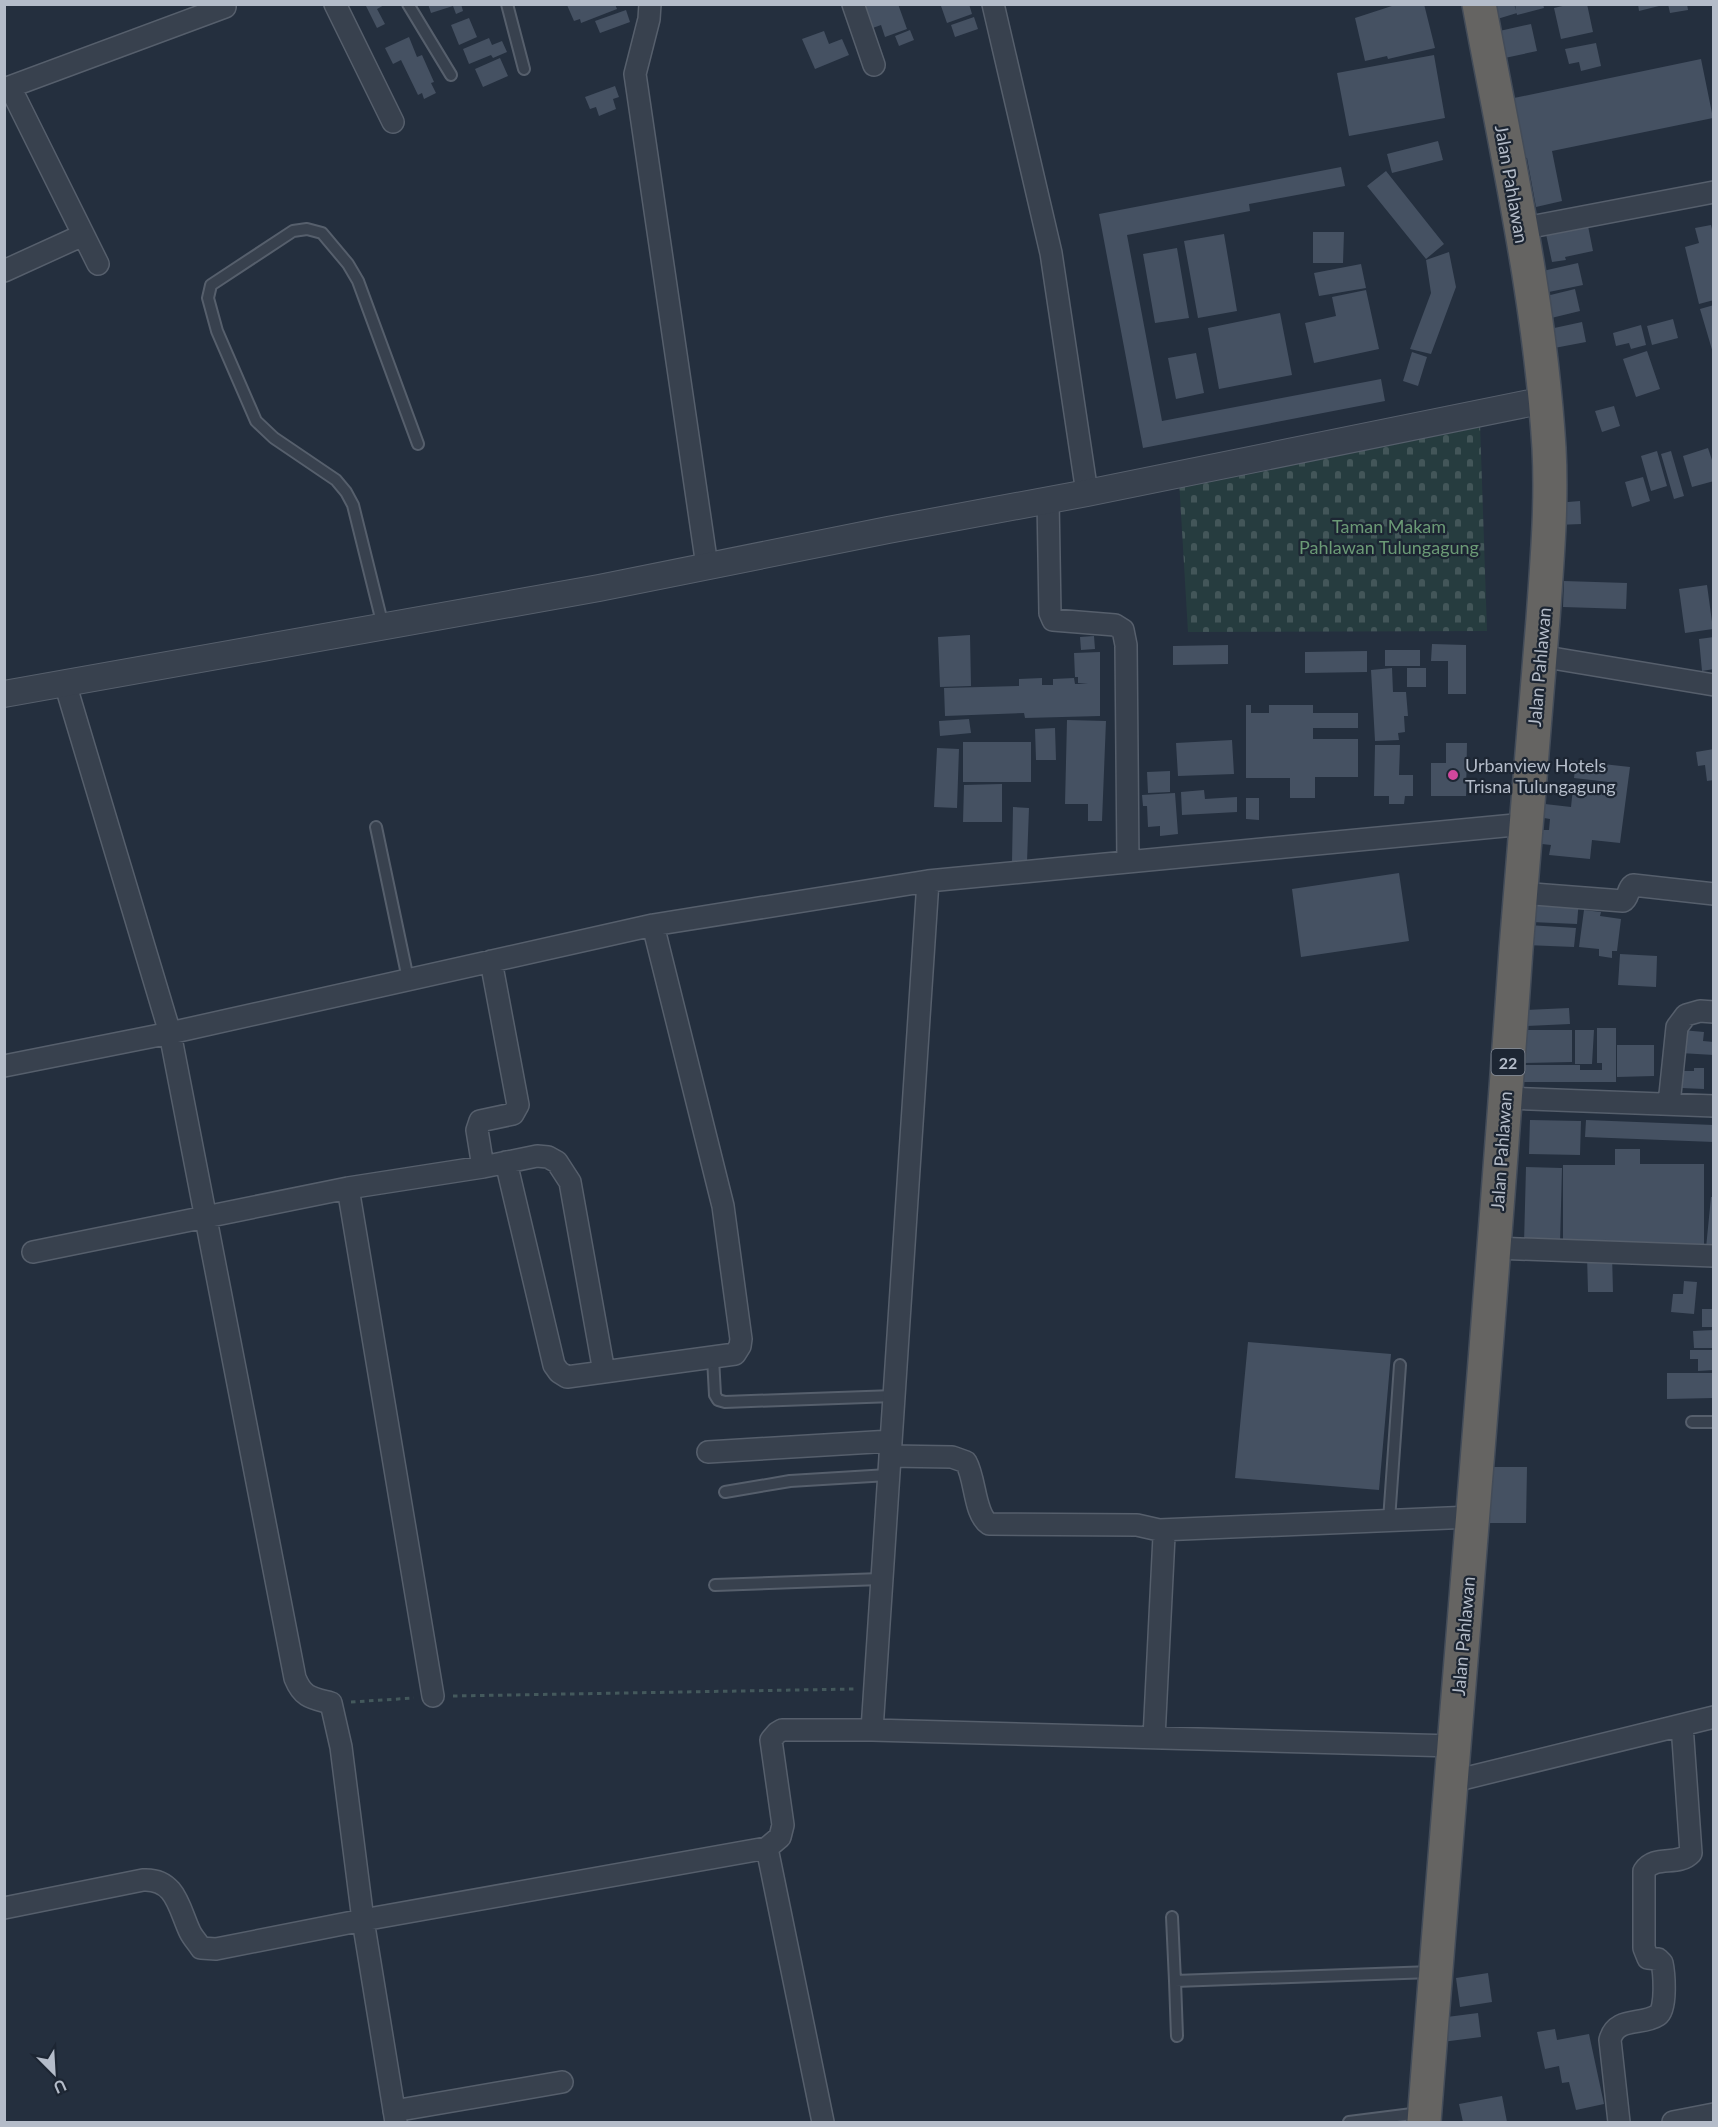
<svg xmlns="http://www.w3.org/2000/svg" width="1718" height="2127" viewBox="0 0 1718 2127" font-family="Lato,sans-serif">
<defs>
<pattern id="cemetery-stones" width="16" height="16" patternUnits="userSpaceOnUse" patternTransform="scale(1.5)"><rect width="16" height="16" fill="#263c3f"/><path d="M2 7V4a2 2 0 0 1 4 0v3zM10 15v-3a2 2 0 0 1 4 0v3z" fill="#435659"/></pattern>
</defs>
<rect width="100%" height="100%" fill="#242f3e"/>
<!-- cemetery -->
<path fill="url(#cemetery-stones)" d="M 1480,423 L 1487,631 L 1188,632 L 1179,480 Z"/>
<!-- building -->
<path fill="#455162" d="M 365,4 L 386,4 L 377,9 L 385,24 L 377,28 Z
M 428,4 L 461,4 L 463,11 L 456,14 L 453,6 L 431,13 Z
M 569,4 L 615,4 L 617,9 L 581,23 L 580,19 L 574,21 L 567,5 Z
M 868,4 L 898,4 L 907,29 L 885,37 L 881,25 L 870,29 L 862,7 Z
M 946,4 L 969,4 L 972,14 L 947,23 L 941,6 Z
M 1398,4 L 1424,4 L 1435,48 L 1388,59 L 1387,56 L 1365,61 L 1355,18 Z
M 1490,4 L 1514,4 L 1517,13 L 1494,20 Z
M 1515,4 L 1543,4 L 1544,8 L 1517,15 Z
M 1571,4 L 1587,4 L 1593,32 L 1561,39 L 1554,8 Z
M 1638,4 L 1663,4 L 1663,5 L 1639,11 Z
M 1668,4 L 1687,4 L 1688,10 L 1670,13 Z
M 626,10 L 630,22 L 600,33 L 595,21 Z
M 974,17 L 978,29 L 955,37 L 951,25 Z
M 469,18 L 477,37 L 459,45 L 451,25 Z
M 1531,24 L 1537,51 L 1500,59 L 1495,32 Z
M 910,30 L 914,40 L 899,46 L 895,36 Z
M 824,31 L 829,44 L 842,39 L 849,55 L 815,69 L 802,39 Z
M 409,37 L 417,57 L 422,55 L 434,82 L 431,83 L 436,93 L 424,99 L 422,93 L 418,95 L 401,60 L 393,64 L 385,48 Z
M 489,38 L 492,45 L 502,41 L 507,52 L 493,58 L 491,55 L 469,64 L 463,49 Z
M 1596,43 L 1601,66 L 1581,71 L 1579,62 L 1569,64 L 1565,49 Z
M 1434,55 L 1445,118 L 1349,136 L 1337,73 Z
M 500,58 L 508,76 L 483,87 L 475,69 Z
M 1701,59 L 1713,118 L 1552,151 L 1562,201 L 1536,207 L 1527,158 L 1521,159 L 1509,99 Z
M 615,86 L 619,97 L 613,99 L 616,109 L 599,116 L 596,107 L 590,109 L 585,97 Z
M 1438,141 L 1443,160 L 1392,173 L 1387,154 Z
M 1341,167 L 1345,186 L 1249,204 L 1250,211 L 1127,235 L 1162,421 L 1381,379 L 1385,401 L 1143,448 L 1099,214 Z
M 1386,171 L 1444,244 L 1426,259 L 1367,186 Z
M 1711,225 L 1714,237 L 1714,300 L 1699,304 L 1685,247 L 1699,243 L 1695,228 Z
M 1588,226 L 1593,251 L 1565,257 L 1566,260 L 1552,262 L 1546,234 Z
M 1313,232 L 1344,232 L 1343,263 L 1313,263 Z
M 1224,234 L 1237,311 L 1198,318 L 1184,241 Z
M 1177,248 L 1189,318 L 1155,323 L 1143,254 Z
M 1449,252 L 1456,287 L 1431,354 L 1410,349 L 1431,293 L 1426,260 Z
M 1578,263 L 1583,285 L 1534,295 L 1534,273 Z
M 1361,264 L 1366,288 L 1319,296 L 1314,273 Z
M 1575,289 L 1580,311 L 1539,321 L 1534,299 Z
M 1366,290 L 1379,349 L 1314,363 L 1305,323 L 1336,316 L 1332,297 Z
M 1714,305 L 1714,353 L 1713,353 L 1700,309 Z
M 1280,313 L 1292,375 L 1219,389 L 1208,328 Z
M 1673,319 L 1678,338 L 1652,345 L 1647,326 Z
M 1582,322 L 1586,342 L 1549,349 L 1545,330 Z
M 1641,325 L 1646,345 L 1631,349 L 1629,343 L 1616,346 L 1613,333 Z
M 1647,351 L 1660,389 L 1636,397 L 1623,359 Z
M 1412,352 L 1427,357 L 1418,386 L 1403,381 Z
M 1196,353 L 1204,393 L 1176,399 L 1168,358 Z
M 1614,406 L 1620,426 L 1602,432 L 1595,411 Z
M 1708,448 L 1714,466 L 1714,481 L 1692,487 L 1683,456 Z
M 1657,451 L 1667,486 L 1651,491 L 1641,456 Z
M 1671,451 L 1684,496 L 1674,499 L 1661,454 Z
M 1643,477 L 1650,501 L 1632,507 L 1625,482 Z
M 1580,501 L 1581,524 L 1557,525 L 1556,503 Z
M 1564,581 L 1627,583 L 1626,609 L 1563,607 Z
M 1707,585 L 1713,629 L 1685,633 L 1679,589 Z
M 970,635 L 971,686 L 940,687 L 938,637 Z
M 1094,636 L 1095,649 L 1081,650 L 1080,637 Z
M 1714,637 L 1714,669 L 1702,671 L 1699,639 Z
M 1432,644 L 1466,645 L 1466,694 L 1448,694 L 1448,661 L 1431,661 Z
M 1228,645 L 1228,664 L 1173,665 L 1173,646 Z
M 1385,650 L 1420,650 L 1420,666 L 1385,666 Z
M 1367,651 L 1367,672 L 1305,673 L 1305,652 Z
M 1100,652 L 1100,716 L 1025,718 L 1024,713 L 945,716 L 944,688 L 1019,686 L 1019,679 L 1042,678 L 1042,685 L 1053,685 L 1053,679 L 1074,678 L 1075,684 L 1088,684 L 1078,683 L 1078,677 L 1075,677 L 1074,653 Z
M 1392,668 L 1393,692 L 1406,692 L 1408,716 L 1404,716 L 1405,732 L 1398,733 L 1399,740 L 1375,741 L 1371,670 Z
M 1407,668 L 1426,668 L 1426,687 L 1407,687 Z
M 1246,705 L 1251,705 L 1251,713 L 1269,713 L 1269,705 L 1313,705 L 1313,713 L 1358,713 L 1358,728 L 1313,728 L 1313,739 L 1358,739 L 1358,777 L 1315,777 L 1315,798 L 1290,798 L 1290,778 L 1246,778 Z
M 969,719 L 971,733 L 940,736 L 939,721 Z
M 1067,720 L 1106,721 L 1102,821 L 1088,821 L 1088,804 L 1065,804 Z
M 1055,728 L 1056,760 L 1036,760 L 1035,729 Z
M 1232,740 L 1234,774 L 1178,776 L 1176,743 Z
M 963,742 L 1031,742 L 1031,782 L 963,782 Z
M 1446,743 L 1467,743 L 1466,796 L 1431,796 L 1431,763 L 1446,763 Z
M 1375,745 L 1400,745 L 1399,775 L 1413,775 L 1413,796 L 1405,796 L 1404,804 L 1389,804 L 1389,796 L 1374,796 Z
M 937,748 L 959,749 L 957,808 L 934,807 Z
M 1714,749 L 1714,780 L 1707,781 L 1705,765 L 1698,766 L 1696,752 Z
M 1576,761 L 1630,767 L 1620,843 L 1592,840 L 1590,859 L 1549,855 L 1551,845 L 1542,844 L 1543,830 L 1549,830 L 1550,819 L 1544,818 L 1545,804 L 1571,807 L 1573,788 L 1608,792 L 1609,782 L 1574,778 Z
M 1170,771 L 1170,792 L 1148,793 L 1147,772 Z
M 1002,784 L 1002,822 L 963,822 L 964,785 Z
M 1204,790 L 1205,799 L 1237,797 L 1237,812 L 1182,815 L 1181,792 Z
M 1175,793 L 1178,834 L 1160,836 L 1160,826 L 1148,827 L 1147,806 L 1143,806 L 1142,795 Z
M 1246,798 L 1259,798 L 1259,820 L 1246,819 Z
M 1013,807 L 1029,808 L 1027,862 L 1012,862 Z
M 1399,873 L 1409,941 L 1301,957 L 1292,889 Z
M 1533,896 L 1579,899 L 1577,924 L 1531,922 Z
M 1584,910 L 1601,912 L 1600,916 L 1621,919 L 1617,951 L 1612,951 L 1612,958 L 1599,956 L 1599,949 L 1579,947 Z
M 1528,925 L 1576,928 L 1574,947 L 1526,945 Z
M 1620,954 L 1657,956 L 1656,987 L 1618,985 Z
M 1569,1008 L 1570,1024 L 1527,1026 L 1526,1010 Z
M 1597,1028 L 1616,1028 L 1616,1082 L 1514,1082 L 1514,1065 L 1580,1065 L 1580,1070 L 1602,1070 L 1602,1063 L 1597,1063 Z
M 1523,1030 L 1572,1030 L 1572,1062 L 1523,1063 Z
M 1575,1030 L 1594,1030 L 1592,1064 L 1575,1064 Z
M 1682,1030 L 1704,1032 L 1703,1041 L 1714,1042 L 1714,1055 L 1680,1053 Z
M 1617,1045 L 1654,1045 L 1654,1076 L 1617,1077 Z
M 1694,1068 L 1704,1068 L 1704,1089 L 1682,1088 L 1683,1071 L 1694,1071 Z
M 1530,1120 L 1581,1121 L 1580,1155 L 1529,1154 Z
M 1586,1120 L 1714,1125 L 1714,1142 L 1585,1137 Z
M 1615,1149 L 1640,1149 L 1640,1164 L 1704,1164 L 1704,1249 L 1563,1249 L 1563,1165 L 1615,1165 Z
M 1526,1167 L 1562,1168 L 1560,1244 L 1524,1243 Z
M 1711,1197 L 1714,1197 L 1714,1249 L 1706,1248 Z
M 1612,1254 L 1613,1292 L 1588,1292 L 1587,1255 Z
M 1684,1281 L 1697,1282 L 1694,1314 L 1671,1312 L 1673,1294 L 1683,1294 Z
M 1702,1309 L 1714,1309 L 1714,1327 L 1702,1327 Z
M 1714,1330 L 1714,1348 L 1694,1348 L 1693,1331 Z
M 1248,1342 L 1391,1354 L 1379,1490 L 1235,1478 Z
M 1690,1350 L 1714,1350 L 1714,1370 L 1698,1371 L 1698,1359 L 1690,1359 Z
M 1667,1373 L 1714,1373 L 1714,1398 L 1667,1399 Z
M 1492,1467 L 1527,1467 L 1526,1523 L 1485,1523 Z
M 1488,1973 L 1492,2002 L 1460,2007 L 1456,1978 Z
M 1478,2013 L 1481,2037 L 1442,2042 L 1439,2018 Z
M 1555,2029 L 1557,2040 L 1589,2034 L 1604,2104 L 1576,2110 L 1569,2082 L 1562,2083 L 1559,2066 L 1545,2069 L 1537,2032 Z
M 1502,2096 L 1507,2122 L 1463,2122 L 1459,2104 Z"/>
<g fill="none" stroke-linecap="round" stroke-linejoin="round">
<!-- service casing -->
<g stroke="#565f6c" stroke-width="14">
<path id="service" d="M 408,4 L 451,75
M 507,4 L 524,69
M 383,626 L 353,505 L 346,492 L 336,480 L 274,438 L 256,421 L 217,331 L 208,298 L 211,285 L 293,231 L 307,229 L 322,233 L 348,264 L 358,281 L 418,444
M 376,827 L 408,979
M 713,1358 L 715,1395 L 718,1400 L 725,1402 L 894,1396
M 1692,1422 L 1714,1422
M 725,1492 L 790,1481 L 888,1475
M 1389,1520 L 1400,1365
M 715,1585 L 881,1579
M 1172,1917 L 1175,1981 L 1432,1972
M 1175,1981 L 1177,2036
M 1349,2122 L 1420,2113"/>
</g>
<!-- minor casing -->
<g stroke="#565f6c" stroke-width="24">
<path id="minor" d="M 335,4 L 393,122
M 650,4 L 649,19 L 635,74 L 707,566
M 853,4 L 874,65
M 993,4 L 1051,253 L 1087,493
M 10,87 L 98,264
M 4,89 L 225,7
M 1520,229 L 1714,192
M 4,271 L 83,235
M 1048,499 L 1050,613 L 1053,620 L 1115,625 L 1123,630 L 1126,645 L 1128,862
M 1540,656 L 1714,685
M 65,683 L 170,1033 L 295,1678 C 303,1698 312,1698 331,1703 L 341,1747 L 363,1920 L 396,2122
M 1520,893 L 1623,901 C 1629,898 1627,889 1633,885 L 1714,894
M 4,1066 L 170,1033 L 653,925 L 928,881 L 1525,824
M 1506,1098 L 1714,1106
M 1669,1104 L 1677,1027 L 1686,1015 L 1700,1011 L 1714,1012
M 506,1162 L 554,1365 L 559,1372 L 567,1377 L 735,1354 L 740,1346 L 741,1339 L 723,1206 L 653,925
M 483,1167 L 477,1130 L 480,1121 L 513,1114 L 518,1105 L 491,961
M 348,1188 L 433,1696
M 1494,1248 L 1714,1256
M 33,1252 L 348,1188 L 483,1167 L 537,1156 L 548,1157 L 557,1162 L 570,1182 L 604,1372
M 708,1452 L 891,1441
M 890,1456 L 952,1457 L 966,1462 C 976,1480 974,1514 989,1524 L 1137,1525 L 1159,1530 L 1164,1536 L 1154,1738
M 1159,1530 L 1472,1517
M 872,1730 L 928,881
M 1450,1782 L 1714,1717
M 767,1848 L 823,2122
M 4,1908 L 143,1880 C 176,1878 179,1909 190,1932 C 193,1938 198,1943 201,1948 L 216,1949 L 363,1920 L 767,1848 L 780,1837 L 783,1825 L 771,1740 L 777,1733 L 782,1730 L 872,1730 L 1454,1746
M 394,2111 L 562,2082
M 1619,2122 L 1610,2040 C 1616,2016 1642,2026 1658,2015 C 1667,2009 1664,1972 1662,1963 L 1658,1959 L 1648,1958 L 1644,1948 L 1644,1871 C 1655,1854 1678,1867 1691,1853 L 1682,1725
M 1673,2122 L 1714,2114"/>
</g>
<!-- tertiary casing -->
<g stroke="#565f6c" stroke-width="28">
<path id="tertiary" d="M 4,694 L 599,588 L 888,530 L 1087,493 L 1545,400"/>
</g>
<!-- trunk casing -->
<g stroke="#434c59" stroke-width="36">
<path id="trunk" d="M 1424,2122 C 1454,1731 1489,1341 1516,949 C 1524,839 1535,729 1543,619 C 1547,562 1552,505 1549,448 C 1540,299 1506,151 1479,4"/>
</g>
<!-- path -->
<path stroke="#44595c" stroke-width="3" stroke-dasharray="4.5 4.5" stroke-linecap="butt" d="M 453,1696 L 854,1689
M 351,1702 L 414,1698"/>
<!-- service -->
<use href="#service" stroke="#38414e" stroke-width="10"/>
<!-- minor -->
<use href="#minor" stroke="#38414e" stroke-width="21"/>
<!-- tertiary -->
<use href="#tertiary" stroke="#38414e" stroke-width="26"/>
<!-- trunk -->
<use href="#trunk" stroke="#656462" stroke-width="33"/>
</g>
<!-- markers -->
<circle fill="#d1479c" stroke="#1d2633" stroke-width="2" cx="1453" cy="775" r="6"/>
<g text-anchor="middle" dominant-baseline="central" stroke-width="4.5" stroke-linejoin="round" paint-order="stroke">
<!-- shield labels -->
<rect fill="#1d2633" stroke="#878f9c" stroke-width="1.5" x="1491.5" y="1049" width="33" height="26" rx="4.5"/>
<g font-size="16" font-weight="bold" fill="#b4bcc9">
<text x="1508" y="1062">22</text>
</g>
<!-- street labels -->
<g font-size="18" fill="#b4bcc9" stroke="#1d2633">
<text transform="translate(1512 184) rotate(80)">Jalan Pahlawan</text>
<text transform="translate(1539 667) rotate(-85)">Jalan Pahlawan</text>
<text transform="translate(1501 1151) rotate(-86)">Jalan Pahlawan</text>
<text transform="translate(1463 1636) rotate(-85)">Jalan Pahlawan</text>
</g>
<!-- park labels -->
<g font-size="18" fill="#6b9a76" stroke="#1d2633">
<text x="1389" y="526">Taman Makam<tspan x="1389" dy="21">Pahlawan Tulungagung</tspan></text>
</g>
<!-- poi labels -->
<g font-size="18" fill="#b4bcc9" stroke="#1d2633" text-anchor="start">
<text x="1465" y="765">Urbanview Hotels<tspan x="1465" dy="21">Trisna Tulungagung</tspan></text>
</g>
</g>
<!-- border -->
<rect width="1718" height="2127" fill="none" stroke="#b4bcc9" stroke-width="12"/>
<!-- north arrow -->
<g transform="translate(54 2073) rotate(156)" stroke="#1d2633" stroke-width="4.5" paint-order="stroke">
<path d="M0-4.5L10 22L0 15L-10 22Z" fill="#b4bcc9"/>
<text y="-9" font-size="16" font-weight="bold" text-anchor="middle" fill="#b4bcc9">U</text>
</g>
</svg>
